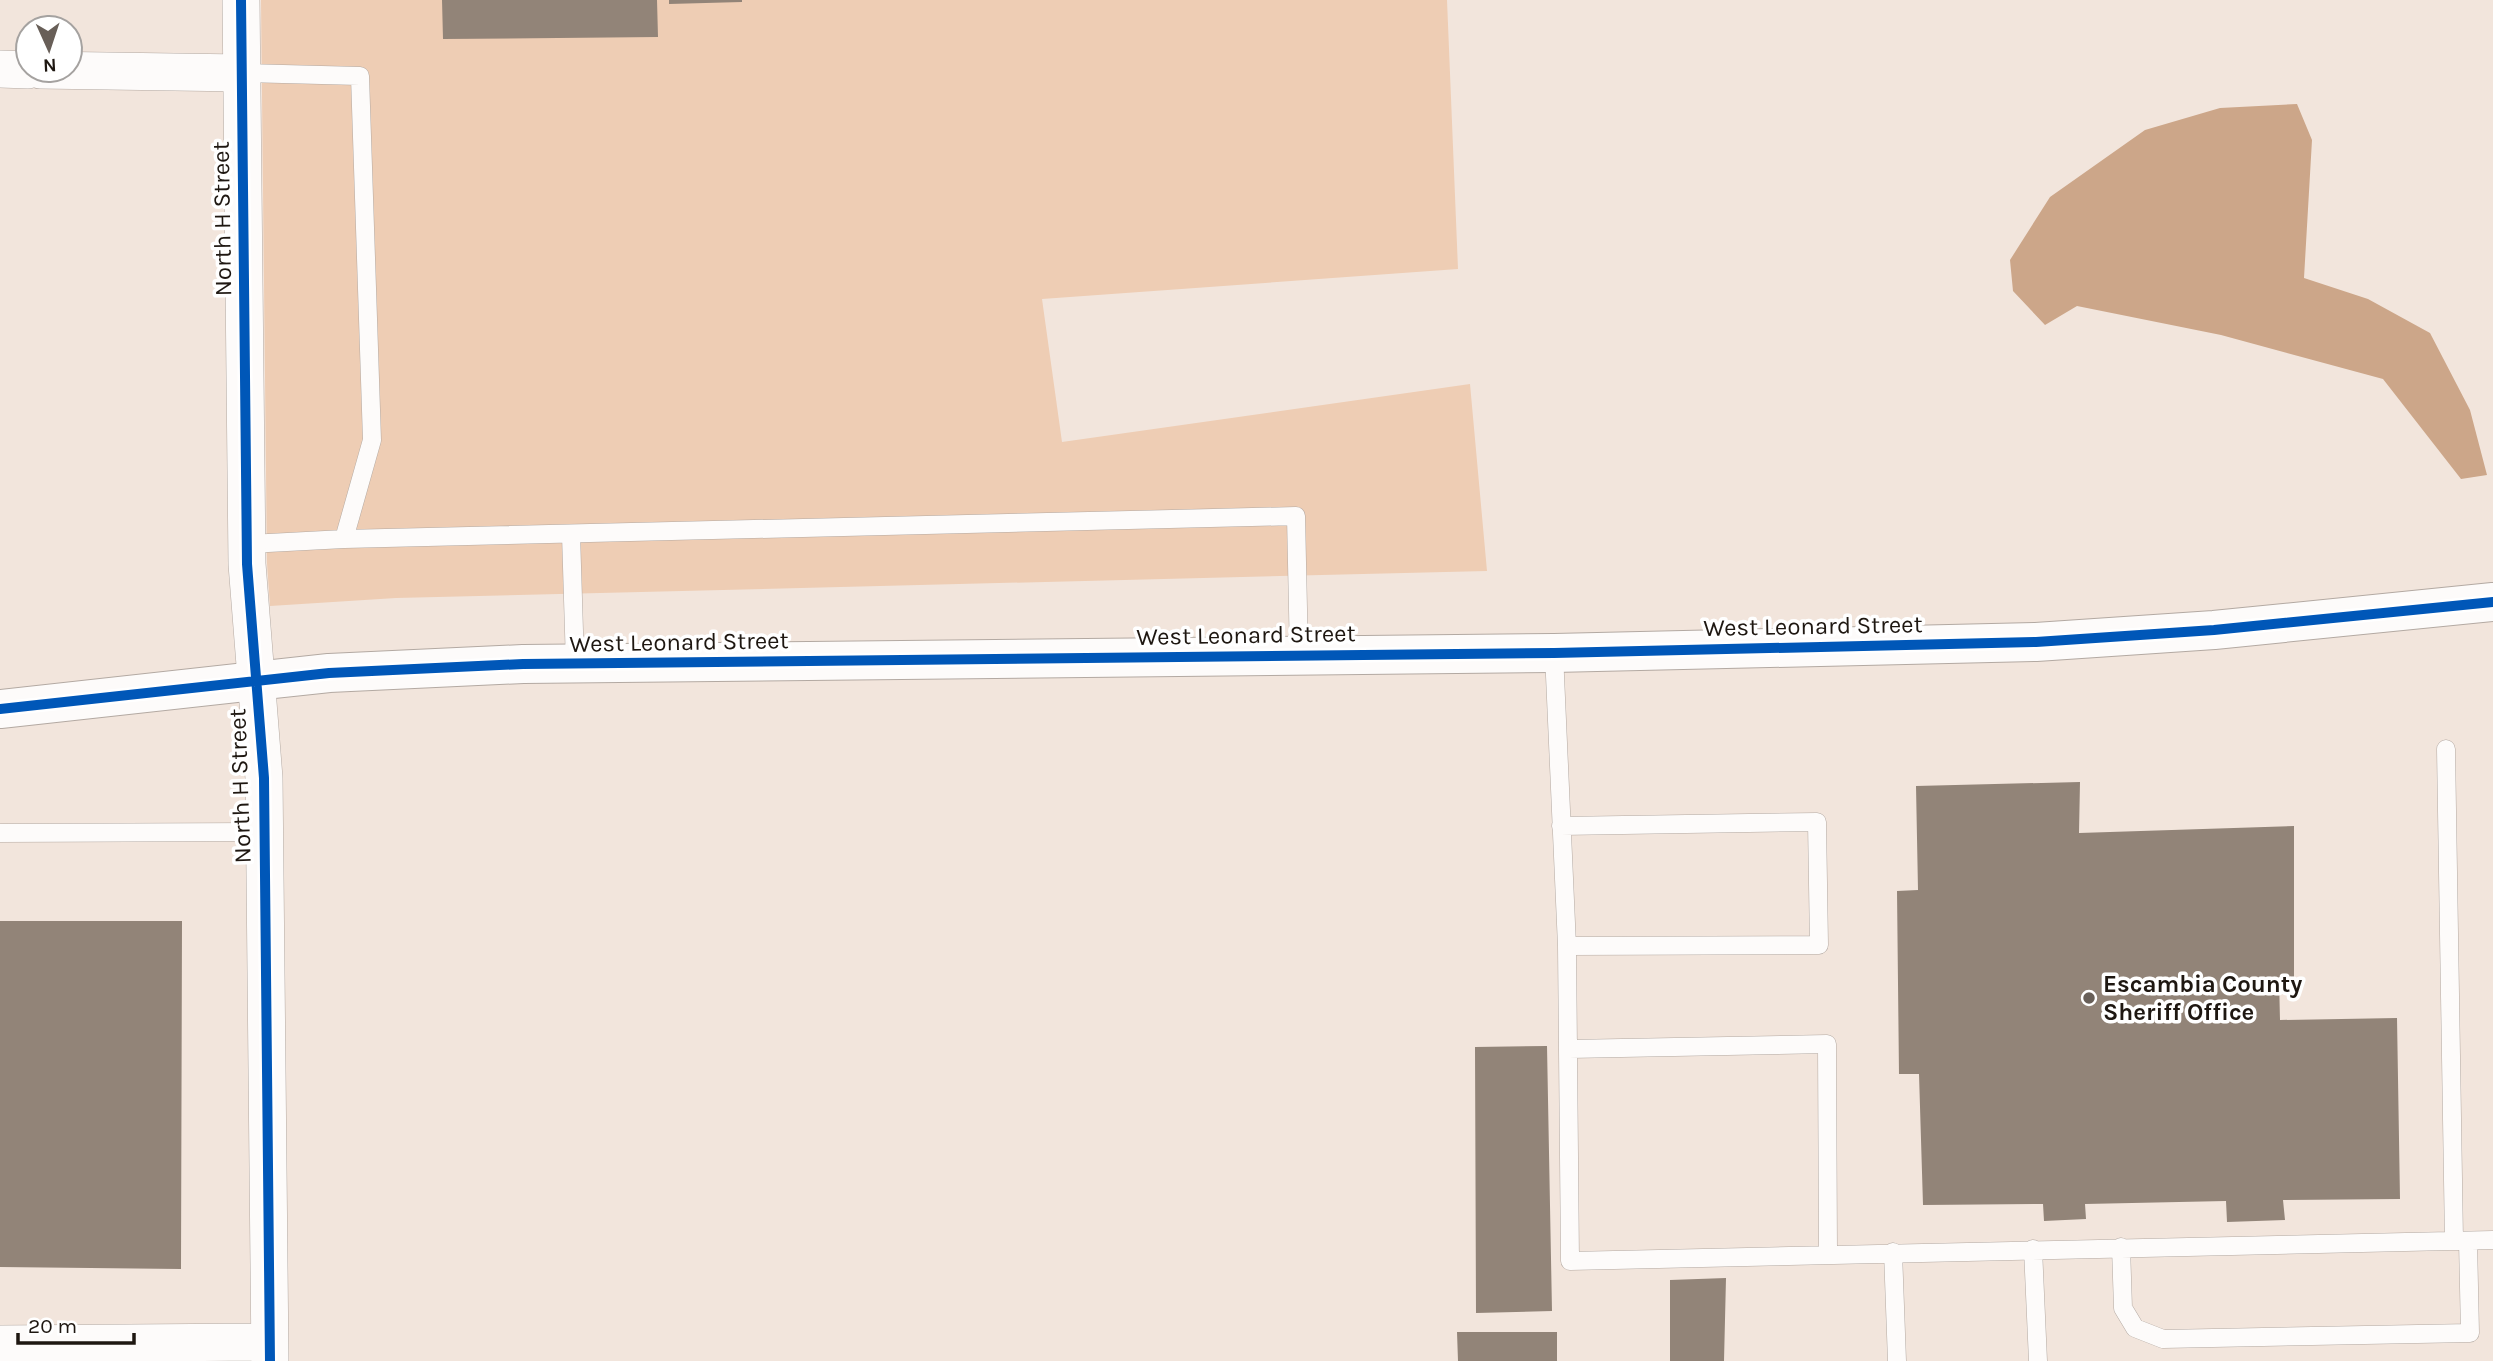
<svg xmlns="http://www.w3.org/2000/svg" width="2493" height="1361" viewBox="0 0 2493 1361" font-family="Karla,sans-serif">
<rect width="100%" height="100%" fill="#f2e5dc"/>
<!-- green -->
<path fill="#eecdb4" d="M 261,0 L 1447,0 L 1458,269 L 1042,299 L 1062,442 L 1470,384 L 1487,571 L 396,598 L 270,606 L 267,563 Z"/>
<!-- water -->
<path fill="#cca689" d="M 2297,104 L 2312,140 L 2304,278 L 2368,299 L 2430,333 L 2470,410 L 2487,475 L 2461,479 L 2383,379 L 2221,335 L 2077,306 L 2045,325 L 2013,291 L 2010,260 L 2050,197 L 2145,130 L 2220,108 Z"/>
<!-- building -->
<path fill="#928478" d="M 442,0 L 657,0 L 658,37 L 443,39 Z
M 669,0 L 742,0 L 742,2 L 669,4 Z
M 2080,782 L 2079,833 L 2294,826 L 2294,977 L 2279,978 L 2280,1020 L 2397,1018 L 2400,1199 L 2283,1200 L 2285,1220 L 2227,1222 L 2226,1201 L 2085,1204 L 2086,1219 L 2044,1221 L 2043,1204 L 1923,1205 L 1919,1074 L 1899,1074 L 1897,891 L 1918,890 L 1916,786 Z
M 0,921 L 182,921 L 181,1269 L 0,1267 Z
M 1547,1046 L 1552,1311 L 1476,1313 L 1475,1047 Z
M 1726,1278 L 1724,1361 L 1670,1361 L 1670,1280 Z
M 1457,1332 L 1557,1332 L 1557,1361 L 1458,1361 Z"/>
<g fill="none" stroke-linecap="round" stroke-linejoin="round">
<!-- service casing -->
<g stroke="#b3a9a2" stroke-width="19">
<path id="service" d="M 242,73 L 360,76 L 372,440 L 344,539 L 247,544
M 571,534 L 575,664
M 344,539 L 1296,516 L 1299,656
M 1554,653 L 1567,946 L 1570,1261 L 2493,1240
M 2446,749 L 2454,1241
M 1561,826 L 1817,822 L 1819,945 L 1567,946
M 0,833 L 265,832
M 1569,1049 L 1827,1044 L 1828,1254
M 2121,1247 L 2123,1308 L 2135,1328 L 2163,1339 L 2470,1333 L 2468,1241
M 2033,1249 L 2038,1361
M 1893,1252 L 1897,1361"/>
</g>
<!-- minor casing -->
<g stroke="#b3a9a2" stroke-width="38">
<path id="minor" d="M 241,0 L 247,564 L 264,778 L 270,1361
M 0,69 L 28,70
M 40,70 L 242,73
M 0,1344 L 269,1342"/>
</g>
<!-- tertiary casing -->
<g stroke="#b3a9a2" stroke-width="40">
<path id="tertiary" d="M 0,709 L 329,673 L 523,664 L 1554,653 L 2036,642 L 2214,630 L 2493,602"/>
</g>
<!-- service -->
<use href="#service" stroke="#fdfbfa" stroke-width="18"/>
<!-- minor -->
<use href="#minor" stroke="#fdfbfa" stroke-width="37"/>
<!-- tertiary -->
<use href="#tertiary" stroke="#fdfbfa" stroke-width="38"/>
<!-- cycleway casing -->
<g stroke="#fff" stroke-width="15">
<path id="cycleway" d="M 241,0 L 247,564 L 264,778 L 270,1361
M 0,709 L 329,673 L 523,664 L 1554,653 L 2036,642 L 2214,630 L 2493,602"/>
</g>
<!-- cycleway -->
<use href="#cycleway" stroke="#0057b8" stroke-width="10"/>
</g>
<!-- markers -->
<circle fill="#685f58" stroke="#fff" stroke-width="2.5" cx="2089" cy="998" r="7"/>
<g text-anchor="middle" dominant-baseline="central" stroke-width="7" stroke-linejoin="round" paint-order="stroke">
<!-- street labels -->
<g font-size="24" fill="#1e1711" stroke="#fff">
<text transform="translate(222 219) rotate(-91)">North H Street</text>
<text transform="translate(1813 626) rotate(-1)">West Leonard Street</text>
<text transform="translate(1246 635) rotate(-1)">West Leonard Street</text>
<text transform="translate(679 642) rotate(-1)">West Leonard Street</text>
<text transform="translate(240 786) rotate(-92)">North H Street</text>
</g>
<!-- poi labels -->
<g font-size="24" font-weight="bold" fill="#1e1711" stroke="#fff" text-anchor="start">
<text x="2103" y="984">Escambia County<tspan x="2103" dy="28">Sheriff Office</tspan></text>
</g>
</g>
<!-- north arrow -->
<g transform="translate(49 49) rotate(177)"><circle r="33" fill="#ffffff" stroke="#a5a2a0" stroke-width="2"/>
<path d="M0-5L12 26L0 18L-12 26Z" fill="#685f58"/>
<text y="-10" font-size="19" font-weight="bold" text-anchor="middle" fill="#1e1711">N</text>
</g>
<!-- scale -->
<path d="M18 1333v10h116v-10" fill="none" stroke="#1e1711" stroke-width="3.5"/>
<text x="28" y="1333" font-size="21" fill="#1e1711" stroke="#ffffff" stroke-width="5" paint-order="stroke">20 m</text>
</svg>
